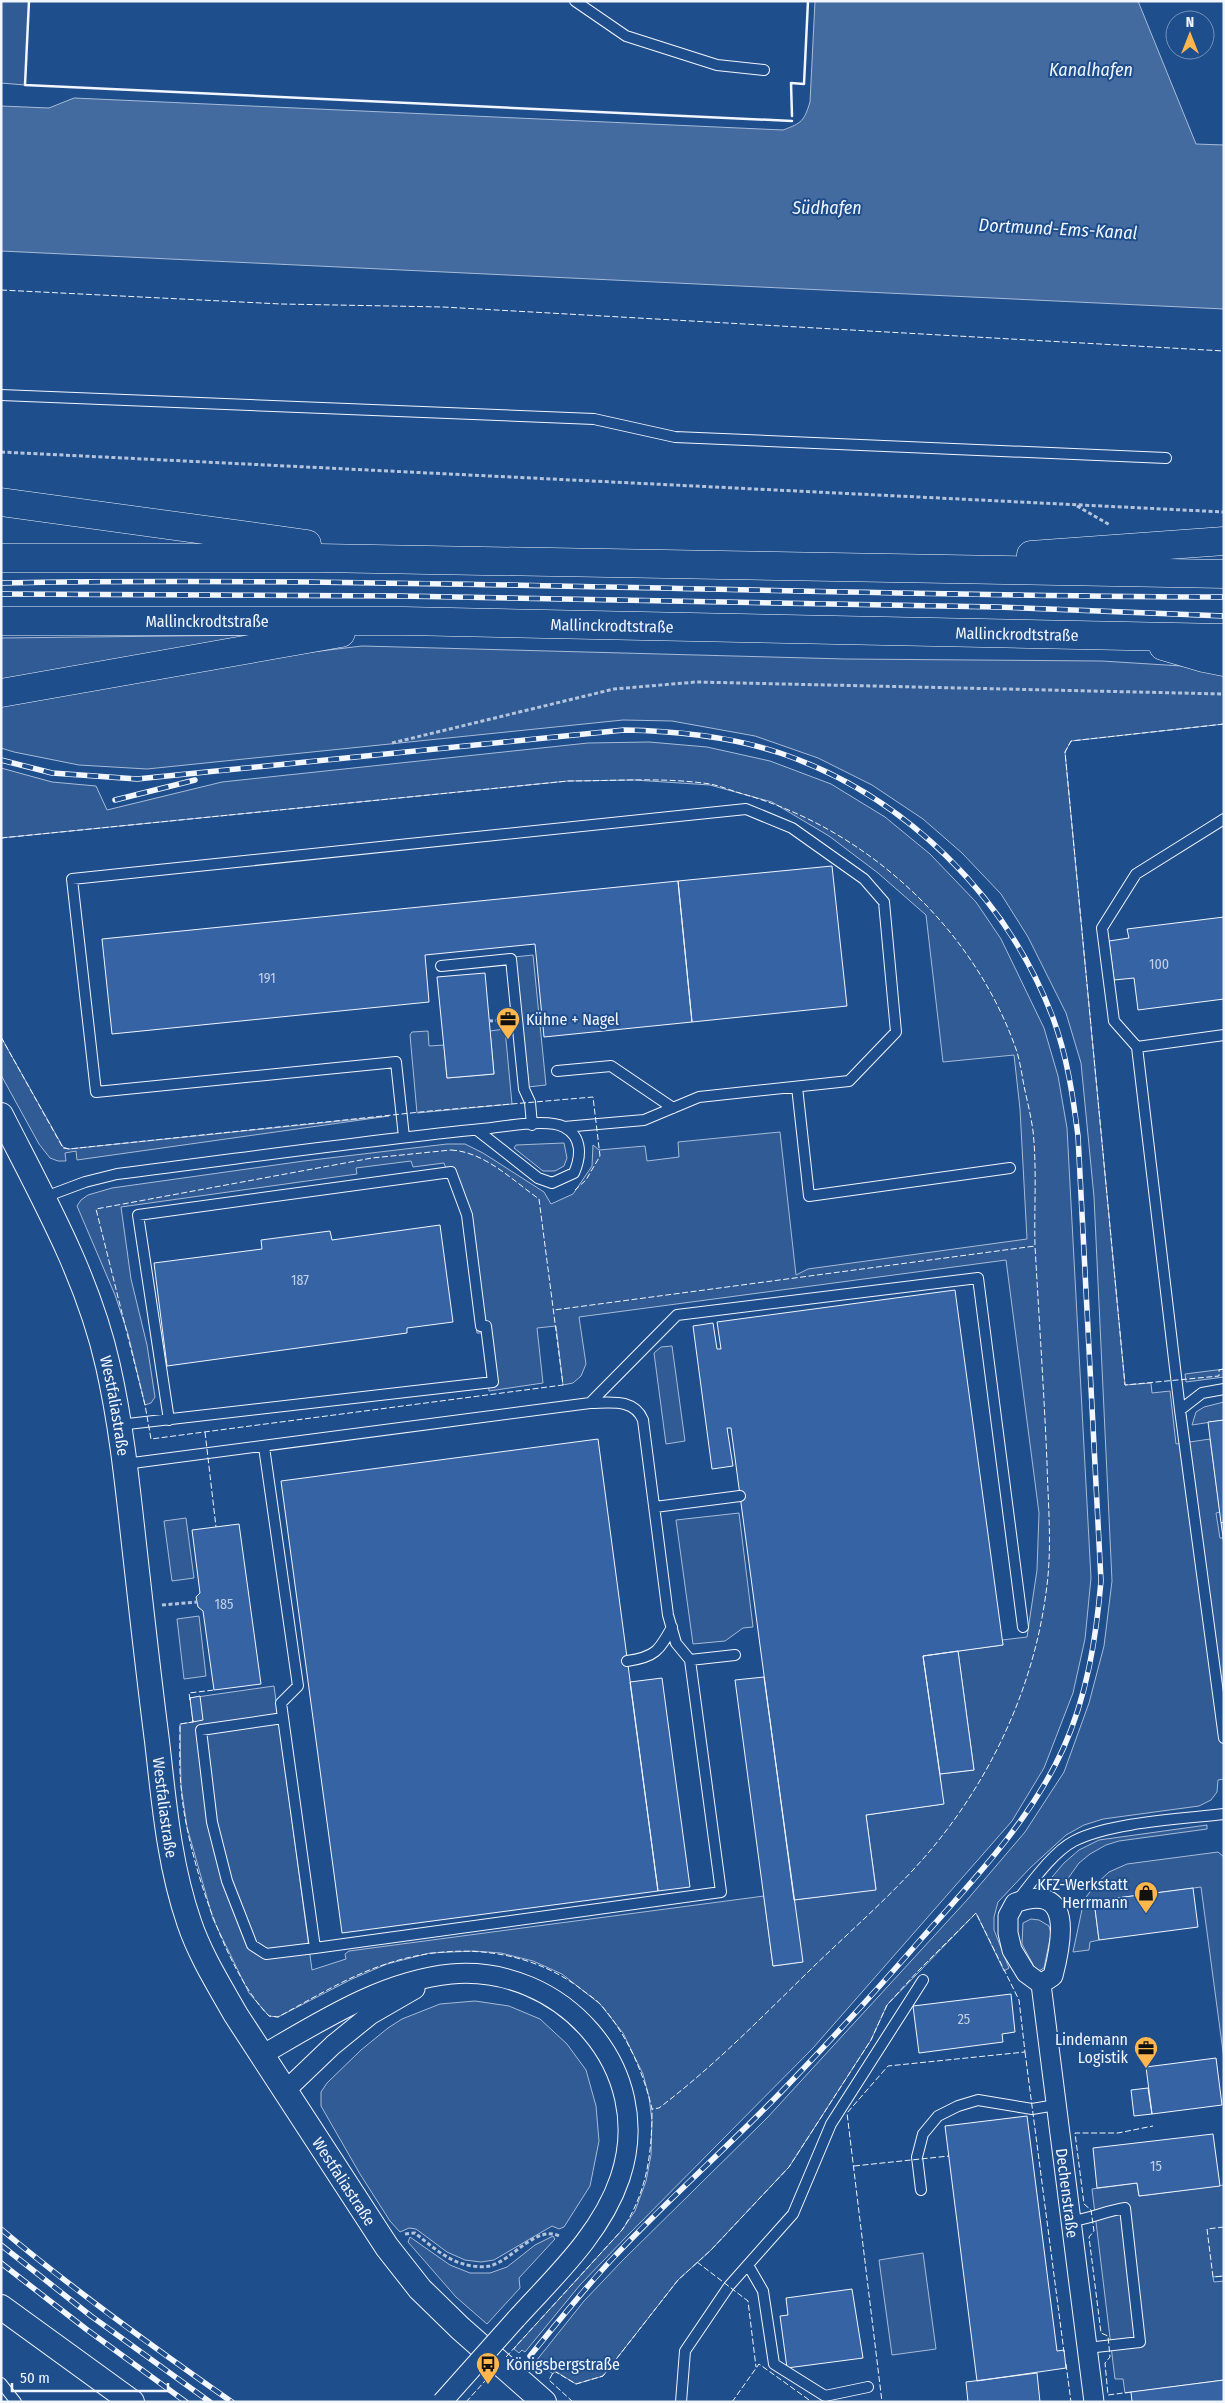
<svg xmlns="http://www.w3.org/2000/svg" width="1225" height="2403" viewBox="0 0 1225 2403" font-family="'Fira Sans Condensed',sans-serif">
<rect width="100%" height="100%" fill="#1f4e8c"/>
<!-- built -->
<path fill="#305b95" stroke="#a8bbd7" d="M 1,1 L 29,1 L 25,85 L 1,83 Z
M 258,635 L 1,683 L 1,638 Z
M 362,646 L 845,659 L 1102,661 L 1198,667 L 1224,671 L 1224,724 L 1071,741 L 1065,752 L 1125,1385 L 1151,1383 L 1152,1393 L 1170,1391 L 1176,1444 L 1210,1439 L 1220,1512 L 1216,1513 L 1220,1538 L 1223,1538 L 1224,1544 L 1224,1779 L 1218,1780 L 1217,1792 L 1211,1800 L 1199,1806 L 1103,1819 L 1084,1825 L 1066,1835 L 1030,1868 L 998,1902 L 994,1917 L 994,1930 L 1009,1968 L 1004,1971 L 976,1913 L 887,2005 L 871,2040 L 789,2167 L 711,2250 L 678,2280 L 603,2376 L 576,2384 L 555,2371 L 553,2374 L 536,2361 L 584,2301 L 622,2261 L 767,2118 L 967,1900 L 1025,1832 L 1064,1772 L 1089,1703 L 1104,1646 L 1112,1581 L 1094,1197 L 1081,1063 L 1066,1013 L 1028,937 L 1001,894 L 962,853 L 923,819 L 872,785 L 818,758 L 755,736 L 672,721 L 623,720 L 147,769 L 79,765 L 14,752 L 1,748 L 1,701 L 287,655 Z
M 649,742 L 707,747 L 770,761 L 831,784 L 885,817 L 930,854 L 976,902 L 1001,939 L 1044,1028 L 1058,1076 L 1067,1128 L 1091,1578 L 1085,1639 L 1073,1693 L 1044,1768 L 1012,1821 L 813,2048 L 627,2236 L 580,2285 L 525,2352 L 522,2350 L 519,2353 L 514,2349 L 517,2345 L 622,2230 L 635,2211 L 646,2181 L 651,2155 L 652,2121 L 649,2097 L 643,2074 L 623,2033 L 600,2004 L 562,1974 L 533,1961 L 501,1953 L 474,1951 L 430,1953 L 387,1964 L 352,1979 L 278,2017 L 269,2016 L 249,1993 L 213,1919 L 187,1827 L 181,1786 L 180,1724 L 193,1722 L 190,1698 L 274,1686 L 312,1970 L 346,1959 L 345,1954 L 349,1951 L 764,1896 L 773,1966 L 802,1962 L 794,1900 L 876,1889 L 866,1815 L 943,1804 L 940,1774 L 974,1770 L 958,1651 L 1003,1645 L 1002,1640 L 1027,1637 L 1037,1570 L 1039,1513 L 1006,1260 L 579,1317 L 586,1364 L 581,1376 L 573,1383 L 563,1385 L 556,1326 L 537,1328 L 543,1383 L 489,1391 L 483,1333 L 477,1333 L 463,1216 L 444,1163 L 413,1167 L 411,1161 L 356,1168 L 357,1174 L 121,1207 L 131,1279 L 147,1345 L 155,1397 L 151,1403 L 145,1405 L 128,1334 L 115,1295 L 77,1206 L 81,1200 L 88,1195 L 112,1188 L 304,1161 L 447,1144 L 465,1144 L 483,1153 L 544,1192 L 551,1204 L 573,1194 L 592,1166 L 593,1145 L 599,1150 L 645,1146 L 647,1161 L 679,1157 L 678,1142 L 780,1132 L 796,1275 L 808,1269 L 1027,1239 L 1020,1109 L 1014,1055 L 943,1062 L 926,915 L 878,873 L 829,836 L 772,802 L 710,785 L 634,780 L 568,781 L 1,838 L 1,768 L 52,782 L 96,786 L 107,810 L 222,782 L 588,743 Z
M 533,955 L 546,1085 L 528,1087 L 514,957 Z
M 505,1029 L 512,1104 L 417,1113 L 410,1035 L 412,1032 L 428,1031 L 429,1046 L 444,1045 L 447,1078 L 494,1074 L 490,1031 Z
M 1,1037 L 63,1147 L 69,1149 L 389,1116 L 77,1160 L 76,1151 L 65,1153 L 66,1161 L 58,1161 L 50,1158 L 39,1144 L 1,1075 Z
M 564,1143 L 567,1158 L 564,1166 L 555,1171 L 543,1171 L 514,1148 L 516,1145 Z
M 672,1346 L 685,1441 L 666,1444 L 654,1353 L 661,1347 Z
M 1224,1369 L 1224,1377 L 1186,1382 L 1185,1374 Z
M 1224,1402 L 1224,1420 L 1192,1425 L 1196,1412 L 1204,1407 Z
M 739,1513 L 753,1627 L 743,1628 L 725,1641 L 693,1644 L 676,1520 Z
M 186,1518 L 194,1578 L 172,1581 L 164,1521 Z
M 199,1616 L 206,1676 L 184,1679 L 177,1619 Z
M 1207,1825 L 1207,1829 L 1119,1841 L 1106,1845 L 1090,1854 L 1079,1863 L 1064,1884 L 1060,1886 L 1053,1882 L 1052,1877 L 1064,1863 L 1079,1850 L 1099,1840 Z
M 1218,1852 L 1224,1857 L 1224,2059 L 1201,1887 L 1094,1901 L 1099,1940 L 1090,1942 L 1089,1950 L 1073,1952 L 1084,1900 L 1095,1885 L 1109,1872 L 1127,1864 Z
M 1031,1919 L 1039,1920 L 1049,1926 L 1051,1934 L 1044,1968 L 1037,1972 L 1022,1944 L 1023,1923 Z
M 475,2001 L 509,2006 L 540,2019 L 567,2044 L 586,2070 L 596,2106 L 599,2141 L 590,2186 L 564,2227 L 559,2229 L 552,2226 L 494,2260 L 481,2262 L 465,2260 L 447,2252 L 416,2229 L 409,2228 L 400,2232 L 390,2221 L 360,2174 L 321,2106 L 321,2092 L 327,2083 L 361,2050 L 388,2028 L 402,2019 L 440,2004 Z
M 1137,2183 L 1139,2196 L 1224,2185 L 1224,2276 L 1213,2277 L 1214,2282 L 1224,2281 L 1224,2380 L 1125,2393 L 1123,2379 L 1115,2379 L 1092,2189 Z
M 553,2236 L 555,2239 L 519,2278 L 520,2288 L 487,2324 L 456,2297 L 408,2242 L 410,2237 L 450,2265 L 470,2273 L 490,2273 L 507,2267 L 535,2245 Z
M 923,2253 L 936,2349 L 892,2355 L 879,2260 Z"/>
<!-- water -->
<path fill="#446ba0" stroke="#a8bbd7" d="M 815,1 L 1138,1 L 1196,144 L 1224,145 L 1224,309 L 1,251 L 1,106 L 49,108 L 74,98 L 783,130 C 802,123 804,121 810,102 Z"/>
<!-- building -->
<path fill="#3563a3" stroke="#f2f6ff" d="M 832,866 L 847,1006 L 692,1022 L 678,881 Z
M 678,881 L 692,1022 L 544,1037 L 535,944 L 425,955 L 429,1002 L 112,1034 L 102,939 Z
M 1224,917 L 1224,999 L 1138,1010 L 1134,978 L 1114,980 L 1109,941 L 1129,938 L 1127,929 Z
M 485,973 L 494,1074 L 447,1078 L 437,977 Z
M 440,1225 L 453,1322 L 407,1328 L 407,1333 L 167,1366 L 154,1263 L 262,1249 L 261,1240 L 330,1231 L 332,1240 Z
M 955,1290 L 1003,1645 L 923,1656 L 944,1804 L 866,1815 L 876,1890 L 794,1900 L 731,1428 L 727,1428 L 733,1466 L 712,1469 L 693,1326 L 713,1323 L 717,1349 L 721,1349 L 717,1322 Z
M 1224,1420 L 1224,1522 L 1221,1523 L 1208,1422 Z
M 598,1439 L 658,1891 L 342,1933 L 281,1481 Z
M 1224,1522 L 1224,1544 L 1221,1523 Z
M 239,1524 L 261,1684 L 214,1690 L 203,1611 L 198,1607 L 196,1597 L 200,1593 L 192,1530 Z
M 958,1651 L 974,1770 L 940,1774 L 923,1656 Z
M 764,1677 L 803,1962 L 773,1966 L 735,1680 Z
M 662,1678 L 690,1887 L 658,1891 L 630,1682 Z
M 200,1696 L 203,1720 L 193,1722 L 190,1698 Z
M 1193,1888 L 1198,1927 L 1099,1940 L 1094,1901 Z
M 1011,1994 L 1015,2032 L 1002,2034 L 1003,2042 L 919,2053 L 913,2006 Z
M 1216,2058 L 1222,2105 L 1152,2114 L 1146,2067 Z
M 1148,2088 L 1152,2114 L 1134,2116 L 1131,2090 Z
M 1027,2116 L 1057,2351 L 1064,2350 L 1066,2368 L 977,2381 L 945,2126 Z
M 1213,2134 L 1220,2186 L 1139,2196 L 1137,2183 L 1097,2188 L 1093,2148 Z
M 852,2289 L 863,2358 L 787,2368 L 780,2316 L 788,2315 L 786,2298 Z
M 1037,2373 L 1040,2402 L 968,2402 L 966,2382 Z
M 1224,2380 L 1224,2402 L 1132,2402 L 1131,2392 Z"/>
<g fill="none" stroke-linecap="round" stroke-linejoin="round">
<!-- service casing -->
<g stroke="#f2f6ff" stroke-width="12">
<path id="service" d="M 575,1 L 626,36 L 717,65 L 764,70
M 1,395 L 594,419 L 675,437 L 1166,458
M 441,966 L 511,959 L 524,1089 L 530,1102 L 532,1125
M 1224,1035 L 1137,1047 L 1180,1410 L 1224,1738
M 1137,1047 L 1114,1021 L 1102,928 L 1136,874 L 1224,819
M 557,1071 L 611,1066 L 673,1108
M 797,1087 L 809,1196 L 1010,1168
M 404,1137 L 396,1062 L 96,1092 L 72,879 L 746,809 L 792,828 L 864,879 L 884,902 L 896,1032 L 849,1081 L 699,1097 L 644,1120 L 564,1127
M 45,1197 L 85,1182 L 117,1174 C 238,1159 360,1141 482,1129 C 502,1127 547,1118 564,1127 C 583,1137 581,1157 574,1173 L 552,1183 L 538,1178 L 477,1130
M 1180,1410 L 1202,1393 L 1224,1389
M 119,1425 L 493,1382 L 486,1326 L 481,1326 L 467,1215 L 451,1172 L 138,1215 L 169,1420
M 264,1447 L 298,1686 L 281,1703 L 315,1948 L 721,1892 L 690,1660 L 676,1643 L 668,1615 L 643,1420 C 634,1398 610,1403 590,1403
M 125,1464 L 590,1403 L 677,1315 L 978,1278 L 1023,1627
M 655,1507 L 740,1496
M 690,1660 L 735,1655
M 627,1661 C 655,1657 659,1651 672,1627
M 283,1718 L 201,1730 L 212,1822 L 227,1881 L 252,1945 L 266,1954 L 315,1948
M 1017,1901 C 1032,1882 1053,1852 1074,1841 C 1111,1822 1182,1819 1224,1814
M 921,2190 L 917,2157 L 923,2134 L 938,2116 L 958,2106 L 978,2100 L 1032,2109 L 1056,2105
M 1071,2221 C 1090,2219 1105,2211 1125,2208 L 1140,2342 L 1087,2348
M 748,2265 L 763,2291 L 774,2364 L 825,2396 L 868,2387
M 1,2383 L 16,2402
M 681,2402 L 685,2351 L 729,2286 L 793,2214 L 831,2124 L 923,1980"/>
</g>
<!-- minor casing -->
<g stroke="#f2f6ff" stroke-width="21">
<g id="minor">
<path id="s1" d="M 1041,1984 L 1053,1976 C 1062,1941 1074,1881 1015,1903 L 1008,1916 L 1008,1933 L 1012,1950 L 1026,1973 L 1041,1984 L 1094,2402"/>
<path d="M 262,2055 C 321,2021 382,1981 451,1974 C 561,1964 657,2069 620,2178 C 601,2234 555,2276 516,2319"/>
<path d="M 285,2091 L 333,2045 L 370,2015 L 415,1989"/>
</g>
</g>
<!-- tertiary casing -->
<g stroke="#f2f6ff" stroke-width="26">
<g id="tertiary">
<path id="s2" d="M 1,1115 C 42,1196 88,1276 108,1366 C 122,1428 128,1491 135,1553 C 142,1616 149,1679 157,1741 C 164,1802 169,1864 189,1922 C 200,1955 219,1985 236,2015 L 387,2247 L 420,2289 L 460,2328 L 544,2402"/>
<path d="M 1,2307 L 132,2402"/>
</g>
</g>
<!-- trunk casing -->
<g stroke="#f2f6ff" stroke-width="29">
<g id="trunk">
<path d="M 1,502 L 307,544"/>
<path d="M 1031,555 L 1224,541"/>
<path d="M 1,558 L 319,558 L 1224,574"/>
<path id="s3" d="M 1,621 L 404,621 L 1224,638"/>
<path d="M 1163,646 L 1204,658 L 1224,662"/>
<path d="M 1,693 L 341,633"/>
</g>
</g>
<!-- path -->
<path stroke="#b3c4dc" stroke-width="3" stroke-dasharray="4 2.5" stroke-linecap="butt" d="M 1,452 L 1224,512
M 1077,506 L 1110,525
M 392,743 L 614,689 L 696,682 L 1224,694
M 489,1021 L 502,1020
M 162,1605 L 197,1602
M 405,2234 L 415,2233 C 429,2244 443,2257 460,2263 C 469,2266 481,2268 490,2266 C 513,2260 537,2223 561,2237"/>
<!-- service -->
<use href="#service" stroke="#1f4e8c" stroke-width="10"/>
<!-- minor -->
<use href="#minor" stroke="#1f4e8c" stroke-width="19"/>
<!-- tertiary -->
<use href="#tertiary" stroke="#1f4e8c" stroke-width="24"/>
<!-- trunk -->
<use href="#trunk" stroke="#1f4e8c" stroke-width="28"/>
<!-- rail casing -->
<g stroke="#f2f6ff" stroke-width="5.5">
<path id="rail" d="M 1,583 C 409,576 816,596 1224,597
M 1,594 L 400,596 L 997,607 L 1224,616
M 1,760 L 52,773 L 137,779 L 624,730 C 677,731 729,736 780,753 C 904,795 1007,896 1053,1018 C 1067,1056 1073,1096 1078,1136 L 1101,1581 C 1096,1639 1087,1696 1063,1749 C 1030,1821 974,1879 922,1938 C 877,1990 830,2041 782,2091 C 727,2148 667,2200 613,2258 C 584,2289 557,2323 530,2356
M 115,800 L 195,780
M 1,2229 C 75,2291 153,2347 232,2402
M 1,2245 L 91,2316 L 210,2402
M 1,2263 L 86,2329 L 186,2402"/>
</g>
<!-- rail -->
<use href="#rail" stroke="#1f4e8c" stroke-width="4" stroke-dasharray="11" stroke-linecap="butt"/>
<!-- minor-bridge casing -->
<g stroke="#f2f6ff" stroke-width="21" stroke-linecap="butt">
<path id="minor-bridge" d="M 442,2402 L 516,2319"/>
</g>
<!-- minor-bridge -->
<use href="#minor-bridge" stroke="#1f4e8c" stroke-width="19"/>
<!-- fence -->
<path stroke="#f2f6ff" stroke-width="1" stroke-dasharray="6 2.5" stroke-linecap="butt" d="M 1,290 L 281,304 L 443,307 L 1224,351
M 1224,724 L 1071,741 L 1065,752 L 1125,1385 L 1219,1376 L 1219,1370 L 1224,1369
M 1,838 L 568,781 C 615,781 664,777 710,784 C 721,786 732,791 743,794 C 867,829 975,929 1017,1052 C 1020,1062 1022,1075 1024,1086 C 1027,1100 1031,1116 1033,1131 C 1037,1168 1034,1208 1035,1246 L 554,1310
M 1,1037 L 63,1148 L 69,1149 L 430,1111 L 593,1097 L 600,1156 L 586,1180 L 575,1190
M 451,1150 C 485,1152 512,1180 539,1199 L 563,1385 L 151,1439 L 145,1405 L 96,1209 L 372,1158 Z
M 205,1432 L 216,1527
M 190,1700 L 189,1693 L 214,1690
M 193,1720 L 193,1722 L 180,1724 C 180,1745 179,1766 181,1786 C 185,1849 224,1971 269,2016 L 278,2017 C 313,1998 349,1976 386,1964 C 451,1942 526,1947 581,1989 C 587,1994 596,1999 601,2005 C 627,2035 643,2071 652,2109 L 659,2108 C 713,2067 760,2019 809,1971 C 850,1931 897,1891 934,1846 C 995,1772 1036,1680 1047,1585 C 1052,1545 1048,1503 1047,1463 C 1044,1391 1039,1318 1035,1246
M 1025,2052 L 1064,2352
M 854,2166 L 949,2156
M 1224,2227 L 1207,2229 L 1213,2277 L 1224,2276
M 697,2262 L 748,2301 L 756,2367
M 506,2357 L 622,2230 C 647,2192 652,2154 652,2109
M 1066,2364 L 1071,2402
M 1131,2392 L 1108,2395 L 1105,2363 L 1110,2357 L 1108,2336 L 1101,2333 L 1089,2237 L 1094,2231 L 1091,2210 L 1084,2204 L 1075,2133 L 1118,2133 L 1153,2126
M 466,2402 L 495,2370
M 573,2402 L 549,2380 L 554,2371 L 576,2384 L 603,2376 L 678,2280 L 711,2250 L 789,2167 L 871,2040 L 887,2005 L 918,1971 L 976,1913 L 1019,2000 L 1025,2052 L 888,2066 L 847,2113 L 882,2402
M 732,2402 L 759,2364 L 812,2402"/>
<!-- wall -->
<path stroke="#f2f6ff" stroke-width="2.5" d="M 29,1 L 25,85 L 792,121
M 792,116 L 791,83 L 804,84 L 808,1"/>
</g>
<!-- icons -->
<defs>
<g id="office-pin" transform="scale(1.25)"><path d="M0 17L-7.5 6A9.5 9.5 0 1 1 7.5 6Z" fill="#ffb74d" stroke="#1f4e8c"/><path d="M-6-3h4V-5.5h4V-3h4V5H-6ZM-1-4.5V-3h2v-1.5ZM-6 0V1H6V0Z" fill="#111"/></g>
<g id="shop-pin" transform="scale(1.25)"><path d="M0 17L-7.5 6A9.5 9.5 0 1 1 7.5 6Z" fill="#ffb74d" stroke="#1f4e8c"/><path d="M-5-2.5h2.3a2.7 3.5 0 0 1 5.4 0H5L5.5 6h-11ZM-1.5-2.5h3a1.5 2.3 0 0 0-3 0Z" fill="#111"/></g>
<g id="bus-pin" transform="scale(1.25)"><path d="M0 17L-7.5 6A9.5 9.5 0 1 1 7.5 6Z" fill="#ffb74d" stroke="#1f4e8c"/><path d="M-5-6H5V4H4V6H2V4H-2V6H-4V4H-5ZM-3.5-4V0h7V-4ZM-3.5 1.2v1.5H-2V1.2ZM2 1.2v1.5H3.5V1.2Z" fill="#111"/></g>
</defs>
<g fill-rule="evenodd">
<use href="#office-pin" x="508" y="1019"/>
<use href="#shop-pin" x="1146" y="1893"/>
<use href="#office-pin" x="1146" y="2048"/>
<use href="#bus-pin" x="488" y="2364"/>
</g>
<g text-anchor="middle" dominant-baseline="central" stroke-width="4" stroke-linejoin="round" paint-order="stroke">
<!-- number labels -->
<g font-size="14" fill="#c3d1e8">
<text x="1159" y="964">100</text>
<text x="267" y="978">191</text>
<text x="300" y="1280">187</text>
<text x="224" y="1604">185</text>
<text x="964" y="2019">25</text>
<text x="1156" y="2166">15</text>
</g>
<!-- street labels -->
<g font-size="16" fill="#f2f6ff" stroke="#1f4e8c">
<text stroke="none"><textPath href="#s3" startOffset="206">Mallinckrodtstraße</textPath></text>
<text stroke="none"><textPath href="#s3" startOffset="611">Mallinckrodtstraße</textPath></text>
<text stroke="none"><textPath href="#s3" startOffset="1016">Mallinckrodtstraße</textPath></text>
<text stroke="none"><textPath href="#s2" startOffset="314">Westfaliastraße</textPath></text>
<text stroke="none"><textPath href="#s2" startOffset="719">Westfaliastraße</textPath></text>
<text stroke="none"><textPath href="#s2" startOffset="1139">Westfaliastraße</textPath></text>
<text stroke="none"><textPath href="#s1" startOffset="434">Dechenstraße</textPath></text>
</g>
<!-- poi labels -->
<g font-size="16" fill="#f2f6ff" stroke="#1f4e8c" text-anchor="start">
<text x="526" y="1019">Kühne + Nagel</text>
<text x="1128" y="1884" text-anchor="end">KFZ-Werkstatt<tspan x="1128" dy="18">Herrmann</tspan></text>
<text x="1128" y="2039" text-anchor="end">Lindemann<tspan x="1128" dy="18">Logistik</tspan></text>
<text x="506" y="2364">Königsbergstraße</text>
</g>
<!-- water labels -->
<g font-size="18" font-style="italic" fill="#f2f6ff" stroke="#1f4e8c">
<text x="1091" y="70">Kanalhafen</text>
<text x="827" y="208">Südhafen</text>
<text transform="translate(1058 229) rotate(3)">Dortmund-Ems-Kanal</text>
</g>
</g>
<!-- border -->
<rect width="1225" height="2403" fill="none" stroke="#f2f6ff" stroke-width="5"/>
<!-- north arrow -->
<g transform="translate(1190 35)"><circle r="24" fill="#1f4e8c" stroke="#7391ba"/>
<path d="M0-4L9 19L0 12L-9 19Z" fill="#ffb74d"/>
<text y="-8" font-size="14" font-weight="bold" text-anchor="middle" fill="#f2f6ff">N</text>
</g>
<!-- scale -->
<path d="M12 2383v8h156v-8" fill="none" stroke="#f2f6ff" stroke-width="2.5"/>
<text x="20" y="2383" font-size="15" fill="#f2f6ff" stroke="#1f4e8c" stroke-width="4" paint-order="stroke">50 m</text>
</svg>
